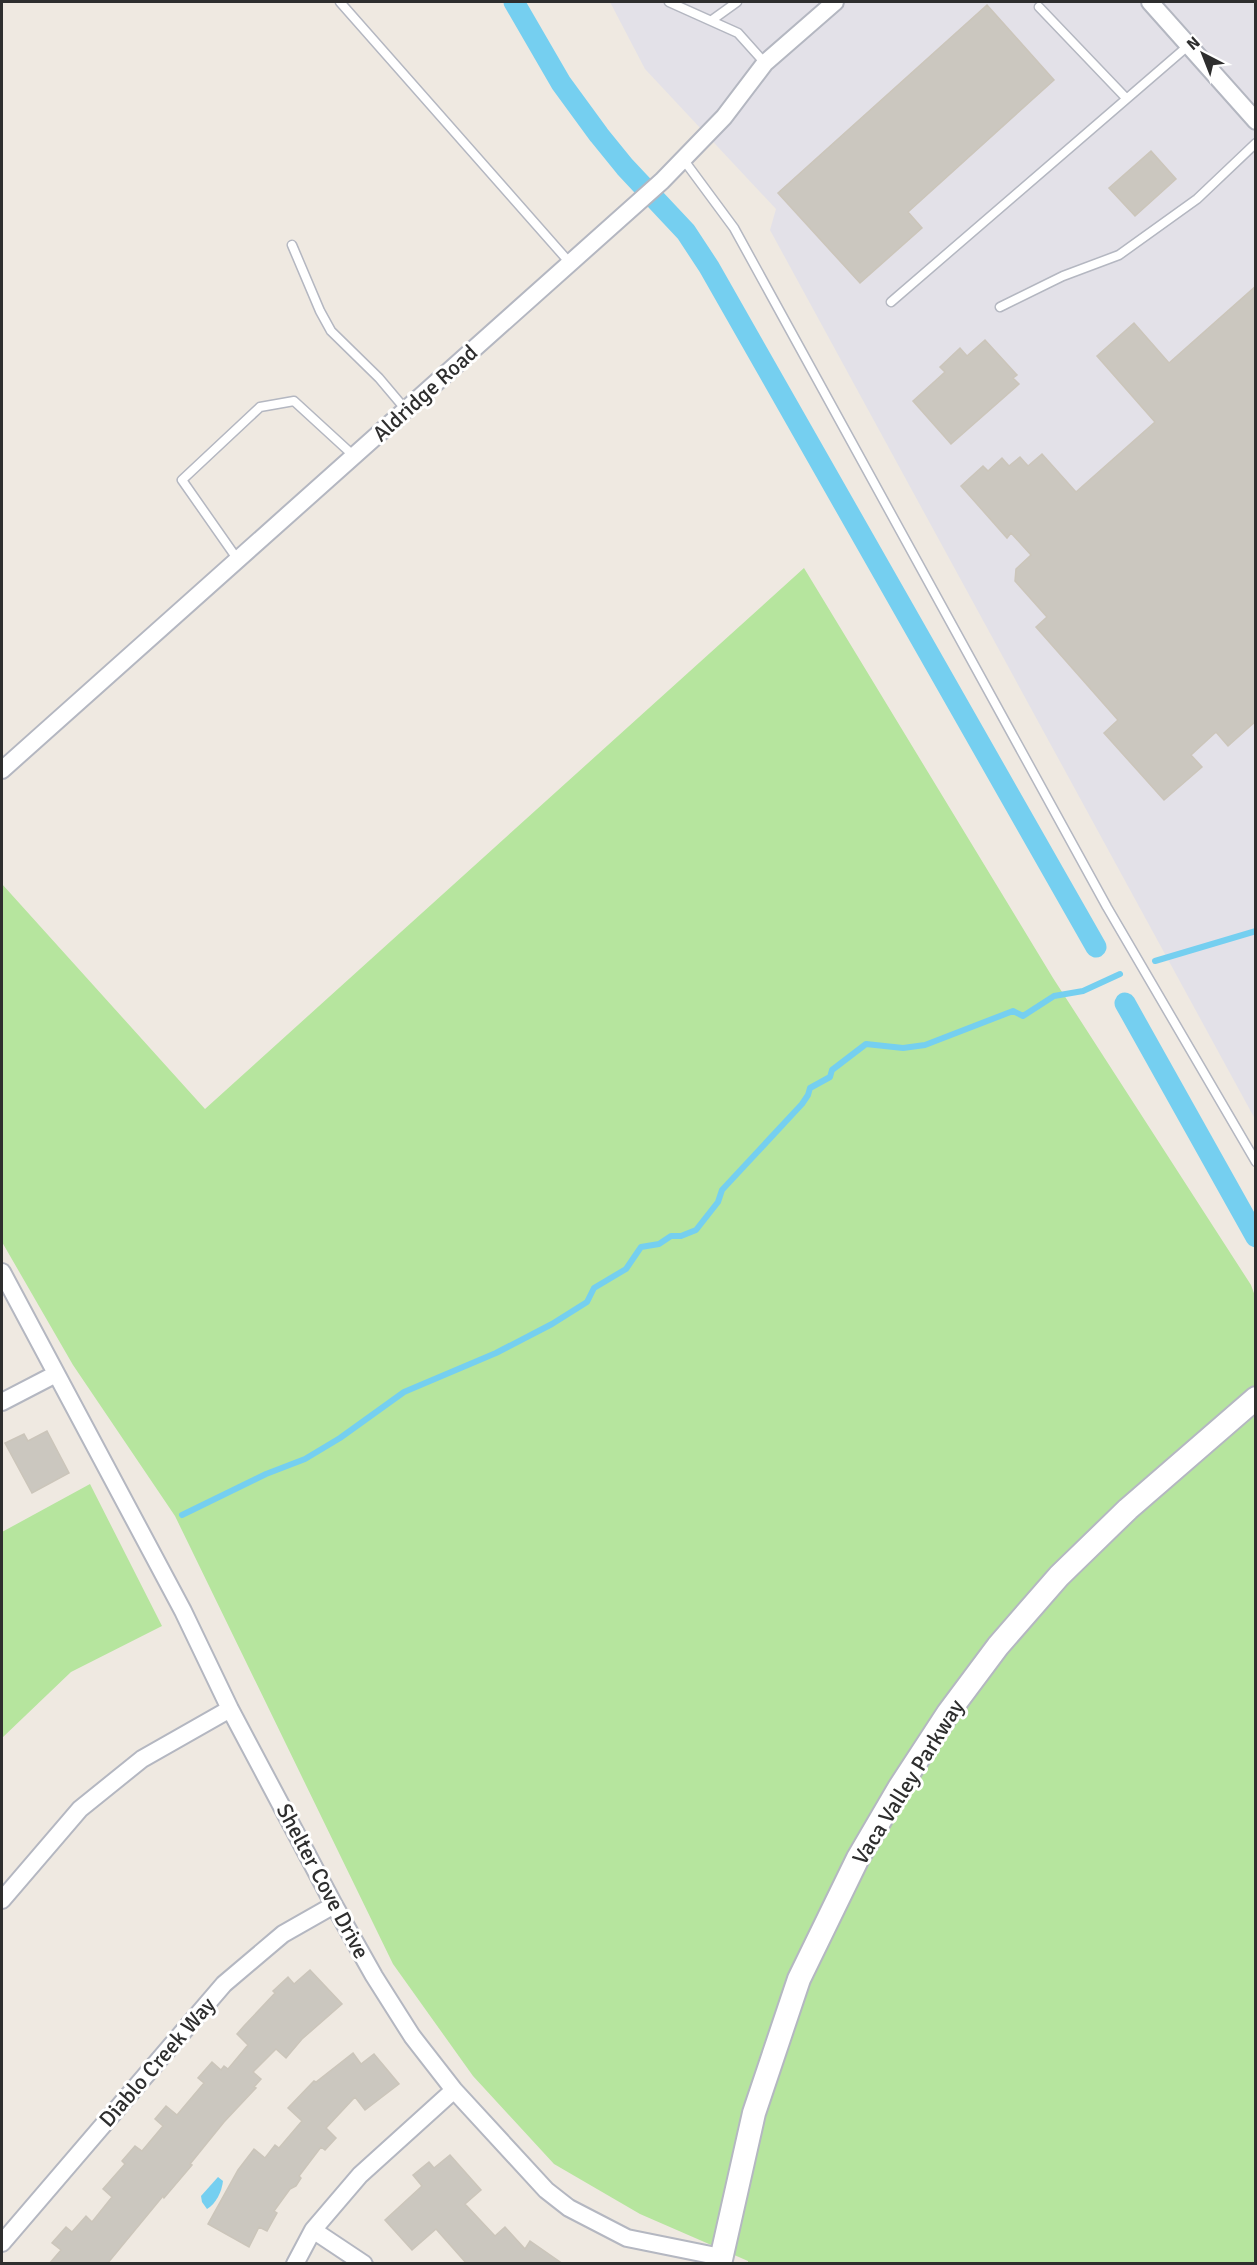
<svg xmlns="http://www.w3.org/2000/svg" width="1257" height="2265" viewBox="0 0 1257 2265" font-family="Signika,sans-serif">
<rect width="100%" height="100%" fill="#efe9e1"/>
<!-- industrial -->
<path fill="#e3e1e8" d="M 610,2 L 1255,2 L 1255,1119 L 770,230 L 776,209 L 645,69 Z"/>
<!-- green -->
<path fill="#b6e59e" d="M 804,568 L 1053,978 L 1251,1285 L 1255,1296 L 1255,2263 L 748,2263 L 748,2261 L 640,2214 L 554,2164 L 473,2076 L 393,1964 L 175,1516 L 73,1365 L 2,1242 L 2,884 L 205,1109 Z
M 90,1484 L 162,1626 L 71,1672 L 2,1738 L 2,1532 Z"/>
<!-- water -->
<path fill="#75cff0" d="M 218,2177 L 223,2181 C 222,2191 216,2204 207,2209 L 202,2202 L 201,2196 Z"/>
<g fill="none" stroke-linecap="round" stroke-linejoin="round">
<!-- stream -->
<path stroke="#75cff0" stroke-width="6" d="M 1155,961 L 1256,931
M 182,1515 L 266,1474 L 305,1459 L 340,1438 L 404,1392 L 496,1353 L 552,1324 L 587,1302 L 594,1288 L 626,1269 L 641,1247 L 659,1244 L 671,1236 L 681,1236 L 696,1230 L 718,1202 L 722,1190 L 802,1104 L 808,1095 L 810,1088 L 830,1077 L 832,1070 L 866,1044 L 903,1048 L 925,1045 L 1013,1011 L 1023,1016 L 1054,996 L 1083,991 L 1120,974"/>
<!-- canal -->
<path stroke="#75cff0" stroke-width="21" d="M 514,2 L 561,83 L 599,135 L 625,167 L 686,232 L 709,267 L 1096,947
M 1125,1003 L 1256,1237"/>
</g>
<!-- building -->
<path fill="#cbc7bf" stroke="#cbc5ba" stroke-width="1.5" d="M 987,5 L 1054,80 L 908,212 L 922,228 L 860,283 L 778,193 Z
M 1151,151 L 1176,179 L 1135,216 L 1109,188 Z
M 1256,286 L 1256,721 L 1228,746 L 1216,732 L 1191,755 L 1202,767 L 1164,800 L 1104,733 L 1118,720 L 1036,627 L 1047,617 L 1015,581 L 1016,569 L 1031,555 L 1011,533 L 1007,538 L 961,486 L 983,466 L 988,471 L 1002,458 L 1009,466 L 1020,457 L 1028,466 L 1042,454 L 1076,492 L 1155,422 L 1097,356 L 1134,323 L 1169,363 Z
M 985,340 L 1017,375 L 1013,378 L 1019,384 L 951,444 L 913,401 L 945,372 L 940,367 L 960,348 L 967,356 Z
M 47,1431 L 69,1473 L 32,1493 L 5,1443 L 24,1434 L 28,1441 Z
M 310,1970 L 342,2004 L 302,2039 L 286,2058 L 276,2049 L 253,2072 L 261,2079 L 254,2087 L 256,2088 L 224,2122 L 190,2164 L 192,2165 L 164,2198 L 163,2196 L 107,2264 L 49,2264 L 61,2250 L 52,2243 L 66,2227 L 72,2232 L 86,2216 L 92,2222 L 112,2197 L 103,2189 L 125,2164 L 122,2161 L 135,2146 L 142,2151 L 163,2126 L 155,2119 L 166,2106 L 177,2115 L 204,2083 L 198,2078 L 212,2062 L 221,2070 L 224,2066 L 228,2069 L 248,2045 L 237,2034 L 244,2026 L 275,1993 L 273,1991 L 288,1977 L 294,1984 Z
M 353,2053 L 361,2064 L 374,2054 L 399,2084 L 365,2110 L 355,2097 L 326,2128 L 336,2138 L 325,2150 L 321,2147 L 299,2176 L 301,2178 L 296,2186 L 290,2189 L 274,2211 L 277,2213 L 267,2231 L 259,2227 L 249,2247 L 208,2224 L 238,2170 L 254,2149 L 265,2158 L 275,2145 L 279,2148 L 302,2121 L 288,2108 L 314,2081 L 316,2082 Z
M 450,2155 L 481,2190 L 465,2204 L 495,2236 L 505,2227 L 525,2249 L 530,2241 L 563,2264 L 467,2264 L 436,2229 L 412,2250 L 385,2220 L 422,2186 L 413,2175 L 429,2162 L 434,2168 Z"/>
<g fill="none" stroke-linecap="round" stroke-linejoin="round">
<!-- lane casing -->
<g stroke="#b4b7c1" stroke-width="11">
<path id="lane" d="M 340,2 L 570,263
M 669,2 L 738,33 L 765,63
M 1039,7 L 1126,98
M 712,20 L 737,2
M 683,159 L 734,228 L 1107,907 L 1256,1162
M 292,245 L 320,311 L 331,331 L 379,378 L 406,410
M 891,302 L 1189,45
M 1000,307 L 1063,276 L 1119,255 L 1197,199 L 1256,143
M 238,560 L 182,480 L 260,407 L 294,401 L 354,456"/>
</g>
<!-- street casing -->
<g stroke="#b4b7c1" stroke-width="20">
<path id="street" d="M 1150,2 L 1256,121
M 2,770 L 662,181 L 724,117 L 765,63 L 835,2
M 2,1272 L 183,1611 L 230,1709 L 334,1905 L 374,1976 L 412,2036 L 454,2090 L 546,2190 L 569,2208 L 627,2238 L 721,2257
M 2,1402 L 56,1374
M 2,1900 L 80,1809 L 142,1759 L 230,1709
M 313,2230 L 364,2264
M 2,2243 L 224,1984 L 283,1934 L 334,1905
M 295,2264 L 313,2230 L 360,2175 L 454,2090"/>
</g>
<!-- secondary casing -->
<g stroke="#b4b7c1" stroke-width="26">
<path id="secondary" d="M 720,2264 L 754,2113 L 799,1979 L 858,1858 L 899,1788 L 948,1713 L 998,1646 L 1059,1576 L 1128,1509 L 1256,1398"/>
</g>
<!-- lane -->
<use href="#lane" stroke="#fff" stroke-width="8"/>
<!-- street -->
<use href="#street" stroke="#fff" stroke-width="16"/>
<!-- secondary -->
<use href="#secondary" stroke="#fff" stroke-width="22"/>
</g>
<g text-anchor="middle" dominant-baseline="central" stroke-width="6" stroke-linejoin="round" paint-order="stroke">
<!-- street labels -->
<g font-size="22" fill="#2e2e2e" stroke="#fff">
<text transform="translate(425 393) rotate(-42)">Aldridge Road</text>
<text transform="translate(908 1782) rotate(-58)">Vaca Valley Parkway</text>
<text transform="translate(323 1881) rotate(62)">Shelter Cove Drive</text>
<text transform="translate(157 2062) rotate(-49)">Diablo Creek Way</text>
</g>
</g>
<!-- border -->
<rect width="1257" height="2265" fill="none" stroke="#2e2e2e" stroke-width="6"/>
<!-- north arrow -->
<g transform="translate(1203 54) rotate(318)" stroke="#ffffff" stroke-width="4.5" paint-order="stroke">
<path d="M0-4.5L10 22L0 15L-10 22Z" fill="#2e2e2e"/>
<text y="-9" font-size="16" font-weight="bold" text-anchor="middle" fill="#2e2e2e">N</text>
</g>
</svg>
